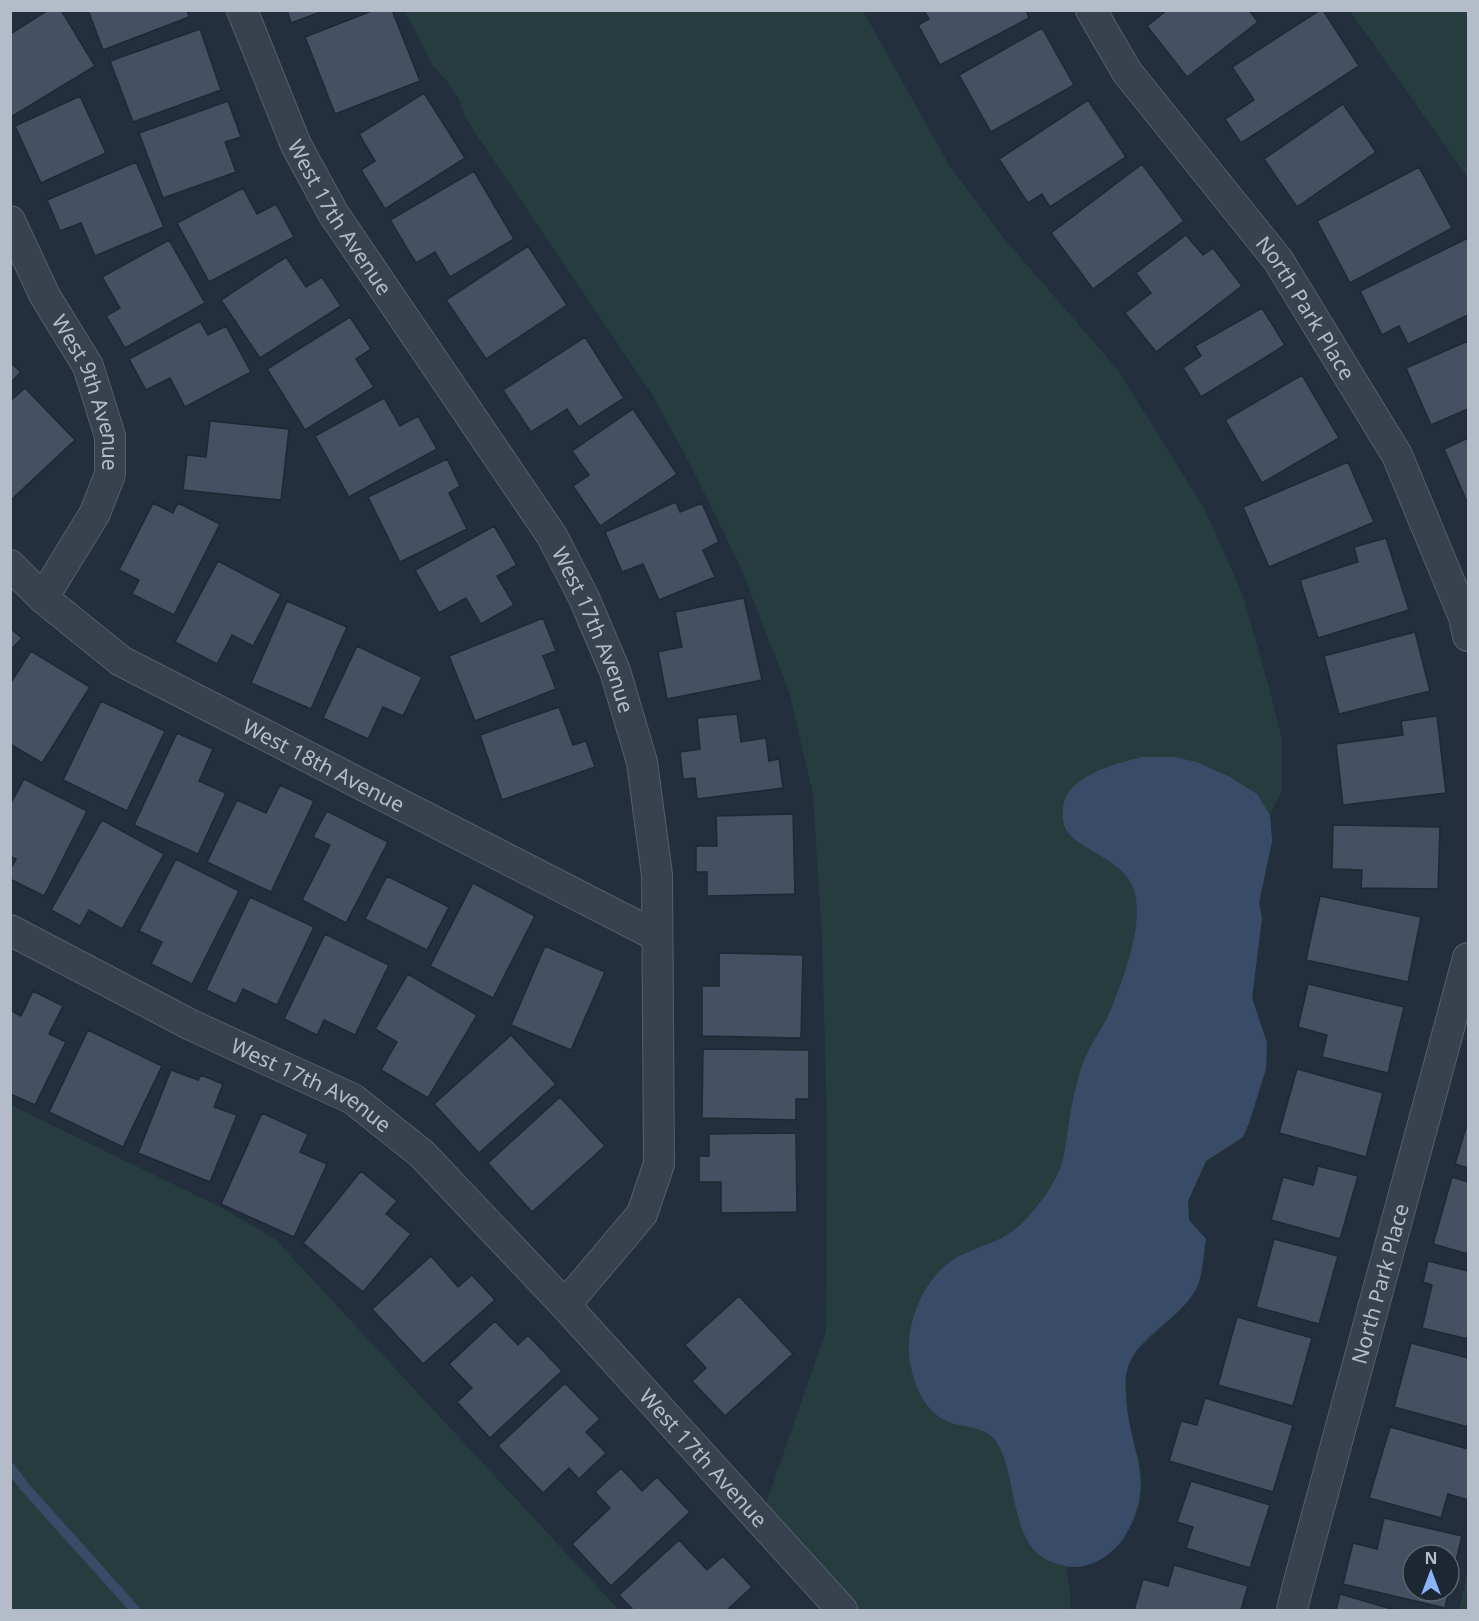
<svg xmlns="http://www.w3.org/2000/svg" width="1479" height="1621" viewBox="0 0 1479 1621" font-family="'Noto Sans',sans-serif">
<rect width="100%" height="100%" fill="#242f3e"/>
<!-- green -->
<path fill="#263c3f" d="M 405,11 L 863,11 L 950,167 L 1001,235 L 1118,370 L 1171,455 L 1206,512 L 1243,595 L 1269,688 L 1282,739 L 1282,790 L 1270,815 L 1272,841 L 1259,903 L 1262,918 L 1252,998 L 1267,1043 L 1266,1069 L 1249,1123 L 1243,1137 L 1206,1161 L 1188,1201 L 1189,1220 L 1206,1239 L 1198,1287 L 1174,1316 L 1131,1356 L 1125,1376 L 1130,1435 L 1139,1459 L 1142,1481 L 1140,1502 L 1134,1520 L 1123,1540 L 1112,1552 L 1095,1563 L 1081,1567 L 1066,1567 L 1070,1589 L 1070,1610 L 842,1610 L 760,1521 L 826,1331 L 827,1127 L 822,937 L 813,794 L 789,692 L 741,568 L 690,464 L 653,396 L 466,119 L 459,99 L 447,81 L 433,66 Z
M 1350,11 L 1468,11 L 1468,178 Z
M 11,1105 L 228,1211 L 276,1240 L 619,1610 L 11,1610 Z
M 1468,1571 L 1468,1610 L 1459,1610 Z"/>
<!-- water -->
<path fill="#394c67" d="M 1142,757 L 1174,757 L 1197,762 L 1230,777 L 1257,794 L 1270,815 L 1272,841 L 1259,903 L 1262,918 L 1252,998 L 1267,1043 L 1266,1069 L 1249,1123 L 1243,1137 L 1206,1161 L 1188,1201 L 1189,1220 L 1206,1239 C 1203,1255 1203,1276 1196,1289 C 1179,1321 1135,1336 1127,1371 C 1124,1381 1126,1391 1126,1400 C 1131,1453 1156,1482 1126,1534 C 1118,1548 1103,1561 1087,1565 C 1074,1569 1064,1566 1052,1562 C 1011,1548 1017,1482 1000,1448 C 990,1426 971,1429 951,1423 C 923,1413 911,1380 909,1352 C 907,1319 926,1275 956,1258 C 977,1246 1001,1243 1020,1225 C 1037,1209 1053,1187 1061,1166 C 1065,1155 1066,1141 1068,1130 C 1071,1108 1075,1086 1082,1066 C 1089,1045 1104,1027 1112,1007 C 1124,976 1146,920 1133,887 C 1123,862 1090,853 1072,837 C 1064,829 1062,821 1063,810 C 1064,776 1115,764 1142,757 Z"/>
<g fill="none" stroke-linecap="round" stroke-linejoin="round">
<!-- stream -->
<path stroke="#394c67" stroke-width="10" d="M 10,1467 L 24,1486 L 135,1610"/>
</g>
<!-- building -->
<path fill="#455162" stroke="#1f2835" stroke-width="1.5" d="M 48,10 L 61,10 L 95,66 L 11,117 L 10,34 Z
M 88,10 L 187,10 L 189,17 L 103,50 Z
M 287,10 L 326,10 L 291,23 Z
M 374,10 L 392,10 L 420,81 L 335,114 L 305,37 Z
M 924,10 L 1026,10 L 1029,18 L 940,65 L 918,25 L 929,19 Z
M 1167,10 L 1249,10 L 1258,22 L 1187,77 L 1147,26 Z
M 1320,10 L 1323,10 L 1359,66 L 1241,143 L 1225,119 L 1254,100 L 1232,67 Z
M 1042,28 L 1074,85 L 991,132 L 959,75 Z
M 200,29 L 221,90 L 133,122 L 110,61 Z
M 424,93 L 465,158 L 385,209 L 361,170 L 375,161 L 359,134 Z
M 80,96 L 106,153 L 41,183 L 15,126 Z
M 1088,100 L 1126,157 L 1050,207 L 1042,194 L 1028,203 L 999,159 Z
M 228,101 L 241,137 L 225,142 L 236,172 L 163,198 L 139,133 Z
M 1343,104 L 1376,152 L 1297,207 L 1264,159 Z
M 136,162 L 164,227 L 95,256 L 81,223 L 60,231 L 47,200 Z
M 1142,164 L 1184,221 L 1093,289 L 1051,233 Z
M 1419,167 L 1452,228 L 1350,283 L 1317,221 Z
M 474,171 L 514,239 L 450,277 L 435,252 L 416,263 L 390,220 Z
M 243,188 L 257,214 L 276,204 L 294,237 L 209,282 L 177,223 Z
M 1186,235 L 1203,255 L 1213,248 L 1242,286 L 1156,352 L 1125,313 L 1151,293 L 1136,273 Z
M 1468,238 L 1468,315 L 1408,344 L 1399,326 L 1382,335 L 1360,291 Z
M 169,240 L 205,303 L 125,348 L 106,316 L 120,308 L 102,277 Z
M 528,246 L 567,305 L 486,359 L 446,300 Z
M 286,257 L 306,287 L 322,277 L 341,306 L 260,358 L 221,300 Z
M 1262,308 L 1285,345 L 1201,397 L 1183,368 L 1201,356 L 1195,346 Z
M 350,317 L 371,349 L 356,359 L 374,387 L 305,430 L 267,369 Z
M 200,321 L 208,335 L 226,326 L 251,372 L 185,407 L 170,378 L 146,390 L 129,359 Z
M 585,337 L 624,398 L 579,427 L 567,409 L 531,432 L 503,390 Z
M 1468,341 L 1468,409 L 1431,425 L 1406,368 Z
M 10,362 L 21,372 L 10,383 Z
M 1302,375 L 1339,438 L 1262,483 L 1225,420 Z
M 25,388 L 75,440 L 10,501 L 10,401 Z
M 384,398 L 400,426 L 418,416 L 437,449 L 349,497 L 315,436 Z
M 633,409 L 677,474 L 600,526 L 573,486 L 589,475 L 572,451 Z
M 210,421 L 289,429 L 281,500 L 183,490 L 187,455 L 206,457 Z
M 1468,438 L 1468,504 L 1444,449 Z
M 447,459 L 460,486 L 449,493 L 467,529 L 400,562 L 368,497 Z
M 1348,462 L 1374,522 L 1269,567 L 1243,507 Z
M 676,502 L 680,512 L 702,503 L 719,542 L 703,550 L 715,577 L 659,600 L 643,564 L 622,572 L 605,532 Z
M 153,503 L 173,513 L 178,503 L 220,524 L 174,615 L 132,594 L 139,580 L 119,570 Z
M 494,526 L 517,565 L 497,576 L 514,605 L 481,624 L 466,598 L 439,613 L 415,570 Z
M 1386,538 L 1409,610 L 1318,638 L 1300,580 L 1358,562 L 1354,547 Z
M 218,561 L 281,594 L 253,646 L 232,635 L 217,664 L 175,642 Z
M 744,598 L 762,680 L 667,699 L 658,652 L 682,647 L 675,612 Z
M 287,601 L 347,627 L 311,709 L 251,683 Z
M 543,618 L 556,651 L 543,656 L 556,689 L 475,721 L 449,656 Z
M 10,628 L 22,638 L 10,651 Z
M 1415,632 L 1430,691 L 1339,714 L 1324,656 Z
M 357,646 L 422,677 L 403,716 L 383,707 L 368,739 L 323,718 Z
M 31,651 L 90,687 L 42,763 L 10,744 L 10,684 Z
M 101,701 L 165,731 L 127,811 L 63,780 Z
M 559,707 L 573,745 L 586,741 L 595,767 L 502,800 L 480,735 Z
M 737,714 L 741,742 L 766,738 L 769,761 L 779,759 L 783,788 L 697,799 L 695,778 L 683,779 L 680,752 L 700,749 L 697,718 Z
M 1437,716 L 1446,793 L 1343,805 L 1336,744 L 1403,735 L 1401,721 Z
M 177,733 L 213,749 L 199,781 L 226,793 L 198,854 L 134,825 Z
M 24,779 L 87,811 L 44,896 L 10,879 L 10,870 L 16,859 L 10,856 L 10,805 Z
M 280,785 L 314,801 L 271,892 L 207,862 L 237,800 L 266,813 Z
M 327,811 L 388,842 L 346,923 L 302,900 L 330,845 L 313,837 Z
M 793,814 L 795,894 L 707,896 L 707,872 L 696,872 L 696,846 L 717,846 L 716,816 Z
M 102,820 L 164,854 L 122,929 L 89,910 L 80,926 L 51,910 Z
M 1333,825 L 1440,827 L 1438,889 L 1361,888 L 1362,870 L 1332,869 Z
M 176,859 L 239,891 L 192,984 L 151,964 L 162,942 L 139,931 Z
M 387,876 L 449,907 L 427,950 L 365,919 Z
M 473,883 L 535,916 L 493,998 L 430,966 Z
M 1320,896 L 1421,917 L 1408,982 L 1306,960 Z
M 250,897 L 314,927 L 277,1005 L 243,989 L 236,1004 L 206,990 Z
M 325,934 L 389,965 L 355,1035 L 324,1020 L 317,1035 L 284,1019 Z
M 545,946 L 605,972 L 571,1050 L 511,1025 Z
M 719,953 L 803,955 L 801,1038 L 702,1036 L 702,986 L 719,986 Z
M 408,974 L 477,1015 L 428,1098 L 381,1070 L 397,1042 L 375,1029 Z
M 1308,984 L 1404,1007 L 1388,1073 L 1322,1057 L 1327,1035 L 1298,1027 Z
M 33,991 L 63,1006 L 49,1034 L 66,1042 L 35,1105 L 10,1094 L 10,1010 L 21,1016 Z
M 88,1030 L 162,1066 L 123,1147 L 49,1112 Z
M 511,1035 L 556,1084 L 479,1153 L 434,1104 Z
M 703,1049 L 809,1050 L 809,1099 L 796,1099 L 796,1120 L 702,1118 Z
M 1297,1069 L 1383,1093 L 1366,1157 L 1279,1133 Z
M 171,1070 L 198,1080 L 201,1075 L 223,1084 L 214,1107 L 237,1115 L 210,1182 L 138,1153 Z
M 560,1097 L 605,1146 L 532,1212 L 488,1163 Z
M 262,1113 L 308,1134 L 300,1152 L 327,1164 L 294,1237 L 221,1204 Z
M 1468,1121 L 1468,1168 L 1455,1164 Z
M 796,1133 L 797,1212 L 721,1213 L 721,1182 L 699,1182 L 699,1156 L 709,1156 L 709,1134 Z
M 1318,1166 L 1358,1176 L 1340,1239 L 1271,1220 L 1283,1177 L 1313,1185 Z
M 361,1171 L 397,1201 L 386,1214 L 411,1234 L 363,1292 L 303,1243 Z
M 1452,1177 L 1468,1182 L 1468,1254 L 1433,1244 Z
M 1274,1239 L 1338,1256 L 1319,1324 L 1256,1307 Z
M 431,1256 L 458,1287 L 472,1275 L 495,1300 L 423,1364 L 372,1309 Z
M 1428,1261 L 1468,1271 L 1468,1339 L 1422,1328 L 1432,1285 L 1423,1282 Z
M 739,1296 L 793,1354 L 725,1416 L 692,1381 L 706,1368 L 685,1345 Z
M 1237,1317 L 1312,1338 L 1293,1406 L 1218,1385 Z
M 495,1321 L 518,1345 L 528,1335 L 562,1371 L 490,1438 L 457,1402 L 472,1388 L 449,1364 Z
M 1411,1343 L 1468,1358 L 1468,1427 L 1394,1407 Z
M 565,1383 L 600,1419 L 586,1432 L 606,1453 L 579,1479 L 569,1468 L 543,1493 L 498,1446 Z
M 1205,1398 L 1293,1425 L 1273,1492 L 1169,1461 L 1181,1421 L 1197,1425 Z
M 1390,1427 L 1468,1449 L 1468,1500 L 1448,1494 L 1441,1518 L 1369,1498 Z
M 621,1468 L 642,1491 L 657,1477 L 690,1512 L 611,1586 L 572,1544 L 610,1508 L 595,1492 Z
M 1191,1481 L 1270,1505 L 1250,1568 L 1186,1548 L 1193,1527 L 1177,1522 Z
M 1384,1518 L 1462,1536 L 1449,1590 L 1449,1555 L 1413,1555 L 1413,1591 L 1449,1591 L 1445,1608 L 1343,1584 L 1353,1543 L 1377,1549 Z
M 679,1540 L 707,1570 L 723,1556 L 752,1587 L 727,1610 L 633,1610 L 619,1595 Z
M 1174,1565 L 1248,1586 L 1241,1610 L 1134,1610 L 1143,1579 L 1168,1586 Z
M 1340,1594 L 1395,1610 L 1336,1610 Z"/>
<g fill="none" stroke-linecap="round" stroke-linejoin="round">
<!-- street casing -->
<g stroke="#565f6c" stroke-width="32">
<g id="street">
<path id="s1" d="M 242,10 L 296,145 L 333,213 L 552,536 L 584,598 L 615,671 L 642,762 L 657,875 L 659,1164 L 642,1214 L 565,1305"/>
<path id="s2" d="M 1091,10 L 1127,72 L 1278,260 L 1397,455 L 1464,617 L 1468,636"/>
<path id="s3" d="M 10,221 L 45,296 L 88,366 L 110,436 L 110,474 L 95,513 L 43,598"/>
<path id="s4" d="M 10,565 L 43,598 L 121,661 L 657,936"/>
<path id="s5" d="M 10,930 L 191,1025 L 353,1099 L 422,1154 L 565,1305 L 842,1610"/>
<path id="s6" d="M 1292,1610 L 1297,1589 L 1468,958"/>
</g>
</g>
<!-- street -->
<use href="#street" stroke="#38414e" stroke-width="30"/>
</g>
<g text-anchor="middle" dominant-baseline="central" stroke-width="4.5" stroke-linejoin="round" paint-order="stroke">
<!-- street labels -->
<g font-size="21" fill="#b4bcc9" stroke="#1d2633">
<text stroke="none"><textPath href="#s1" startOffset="230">West 17th Avenue</textPath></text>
<text stroke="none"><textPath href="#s2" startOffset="368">North Park Place</textPath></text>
<text stroke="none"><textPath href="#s3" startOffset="190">West 9th Avenue</textPath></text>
<text stroke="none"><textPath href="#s1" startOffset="716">West 17th Avenue</textPath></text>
<text stroke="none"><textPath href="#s4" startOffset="375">West 18th Avenue</textPath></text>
<text stroke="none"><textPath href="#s5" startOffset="339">West 17th Avenue</textPath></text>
<text stroke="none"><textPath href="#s6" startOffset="338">North Park Place</textPath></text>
<text stroke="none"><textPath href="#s5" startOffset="885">West 17th Avenue</textPath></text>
</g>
</g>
<!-- border -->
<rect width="1479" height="1621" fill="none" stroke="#b4bcc9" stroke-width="24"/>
<!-- north arrow -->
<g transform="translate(1431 1573)"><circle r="28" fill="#1d2633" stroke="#59626f" stroke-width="1.5"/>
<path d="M0-4.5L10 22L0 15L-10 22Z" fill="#8ab4f8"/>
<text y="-9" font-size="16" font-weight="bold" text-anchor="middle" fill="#b4bcc9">N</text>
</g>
</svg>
